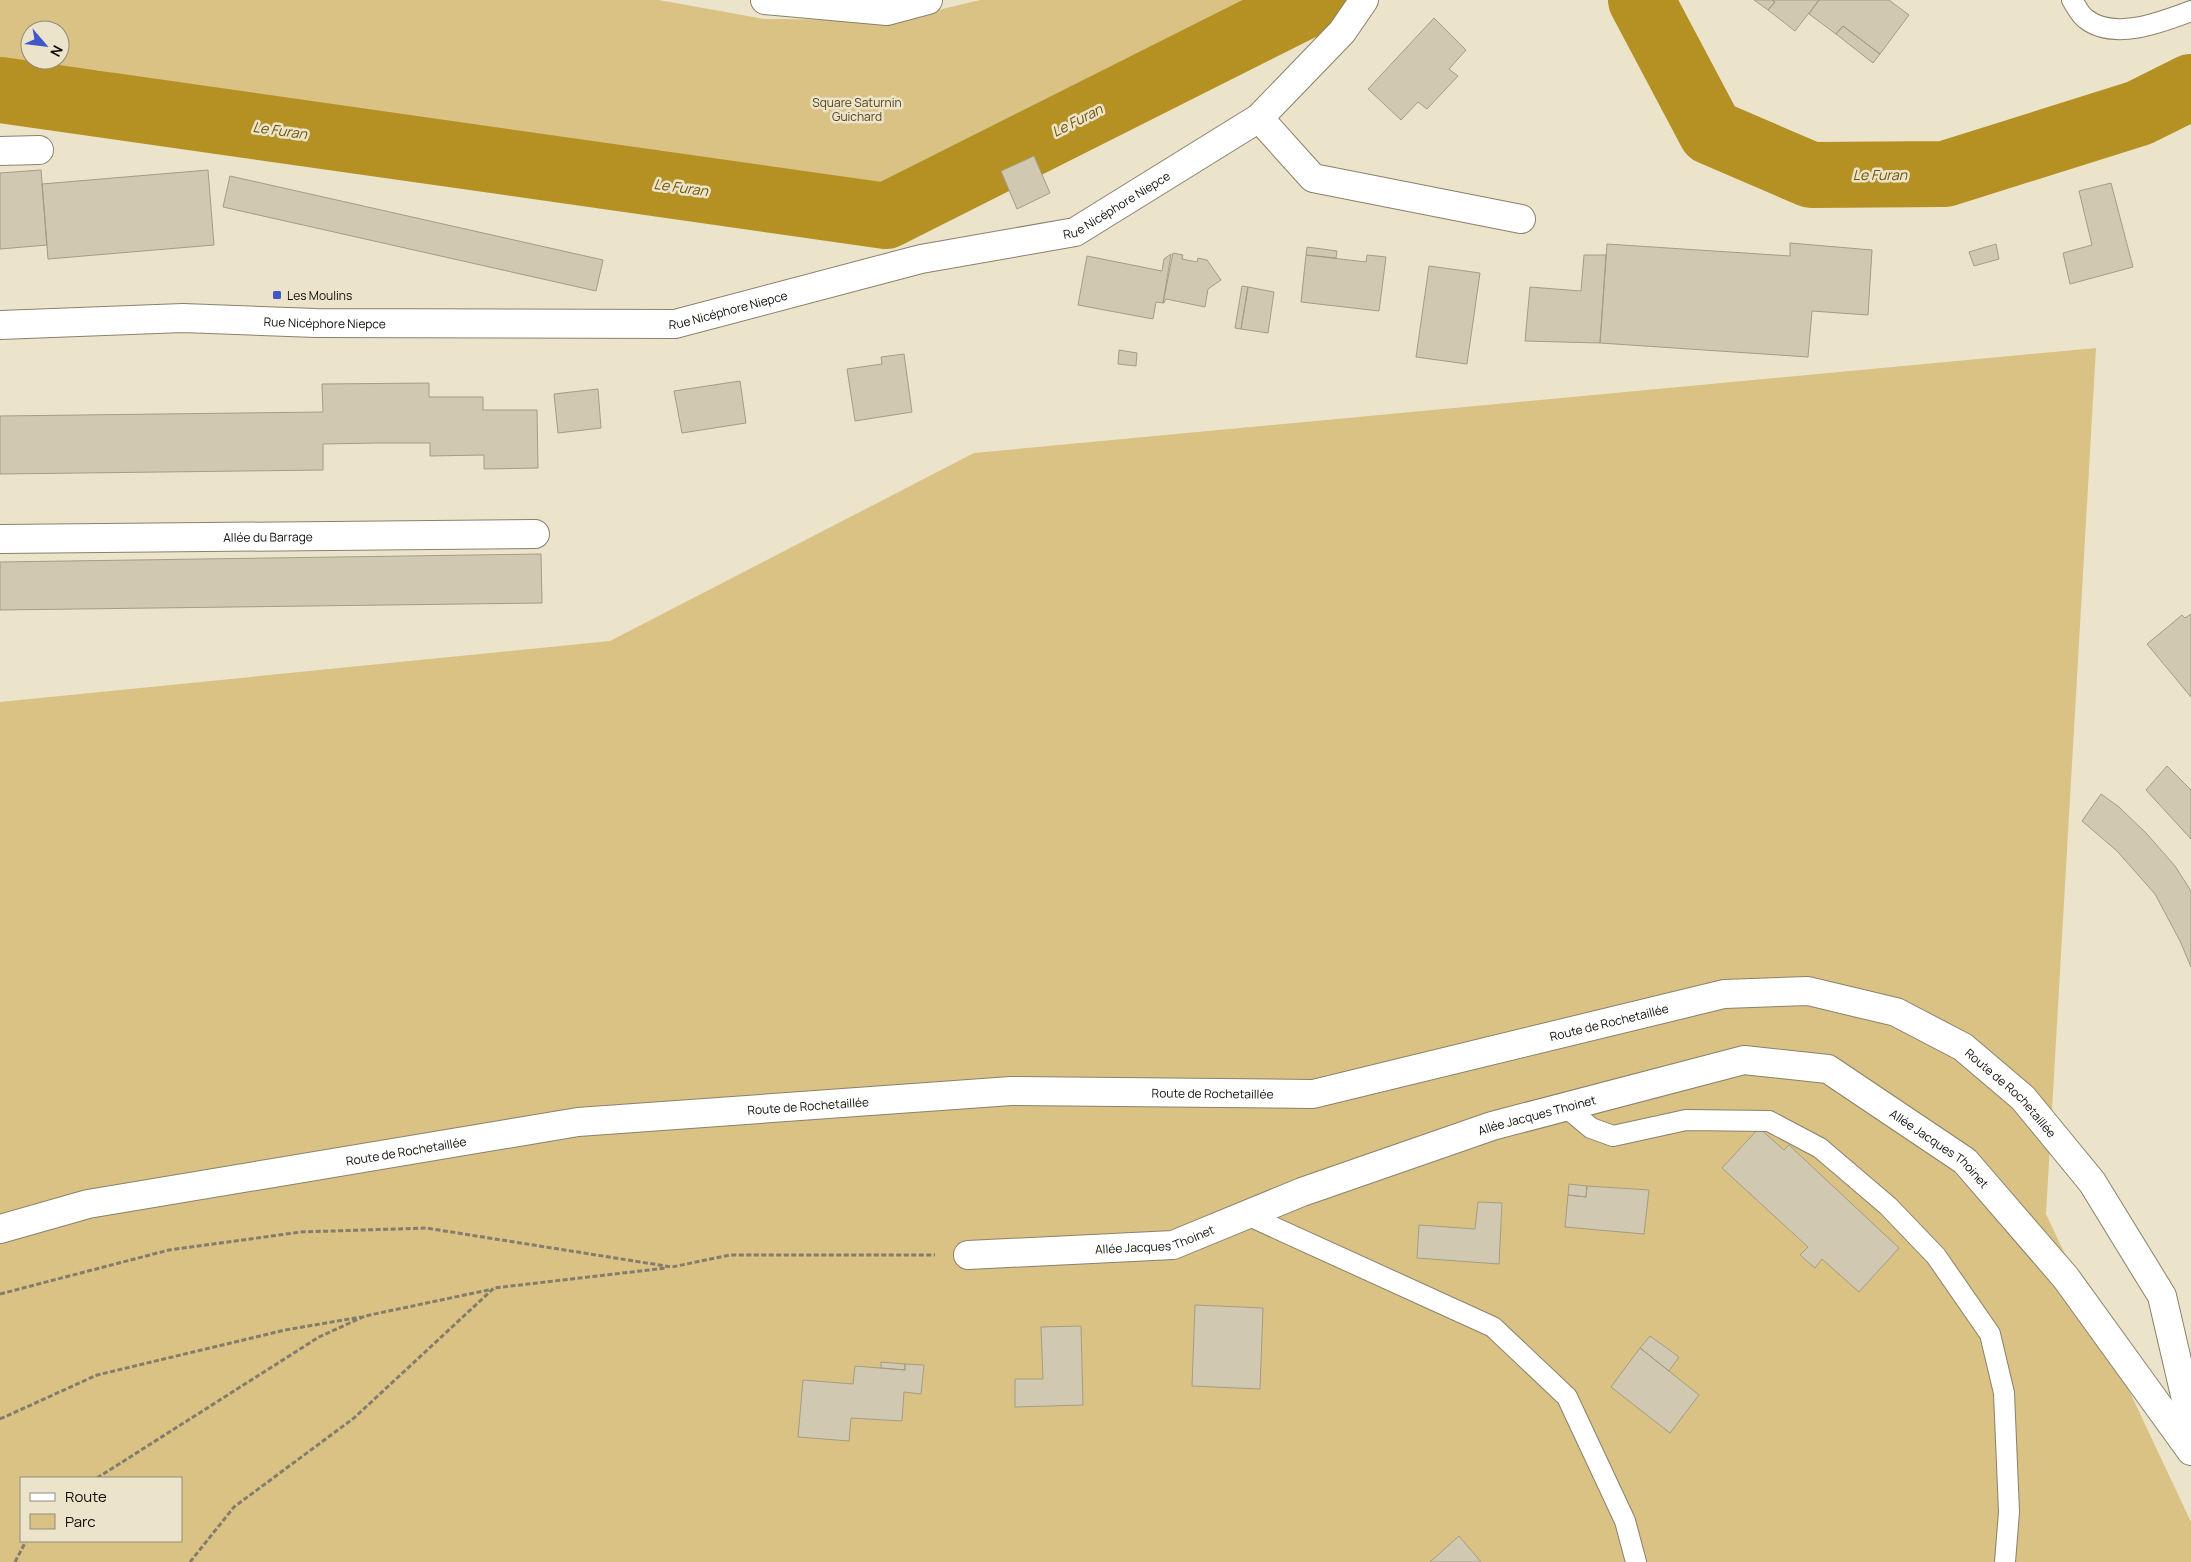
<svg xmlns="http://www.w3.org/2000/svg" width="2191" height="1562" viewBox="0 0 2191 1562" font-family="Manrope,sans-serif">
<rect width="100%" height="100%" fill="#ece3cb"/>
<!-- green -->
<path fill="#d9c283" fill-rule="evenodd" d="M 0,0 L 659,0 L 764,19 L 897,20 L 980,0 L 1276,0 L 1221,31 L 995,147 L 965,151 L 939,171 L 866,201 L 714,173 L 291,106 L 97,70 L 0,70 ZM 30,30 L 60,30 L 60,60 L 30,60 Z
M 2096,348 L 2046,1214 L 2191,1522 L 2191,1562 L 0,1562 L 0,702 L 610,641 L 974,453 ZM 21,1478 L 181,1478 L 181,1541 L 21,1541 Z"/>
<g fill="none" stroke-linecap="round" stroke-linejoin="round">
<!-- river -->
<path stroke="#b49122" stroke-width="66" d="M 1641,0 L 1711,132 L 1811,175 L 1945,174 L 2139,113 L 2191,87
M 0,90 L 886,216 L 1316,0"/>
</g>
<!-- building -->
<path fill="#d1c8b1" stroke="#a49c85" d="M 1754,0 L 1772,0 L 1775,2 L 1768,10 Z
M 1772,0 L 1819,0 L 1795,31 L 1768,10 L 1775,2 Z
M 1819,0 L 1889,0 L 1909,15 L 1880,54 L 1843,26 L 1836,34 L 1809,14 Z
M 1434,18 L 1466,50 L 1449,69 L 1458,76 L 1427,109 L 1418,102 L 1401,120 L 1368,89 Z
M 1843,26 L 1880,54 L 1873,63 L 1836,34 Z
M 1034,156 L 1050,193 L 1017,209 L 1001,171 Z
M 41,170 L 47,245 L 0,249 L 0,173 Z
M 208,170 L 214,245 L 48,259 L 42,184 Z
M 230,176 L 603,260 L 596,291 L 223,207 Z
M 2111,183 L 2133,267 L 2070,284 L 2063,253 L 2092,245 L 2079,191 Z
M 1790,243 L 1872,250 L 1868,315 L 1812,311 L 1808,357 L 1600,343 L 1607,244 L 1790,256 Z
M 1996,244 L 1999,259 L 1974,266 L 1969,252 Z
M 1307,247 L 1337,251 L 1336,258 L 1306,255 Z
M 1173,253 L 1183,255 L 1182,259 L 1197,262 L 1198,258 L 1207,260 L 1221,280 L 1208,289 L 1205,307 L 1166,299 L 1164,303 L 1163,303 Z
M 1171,254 L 1163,303 L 1156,302 L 1153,319 L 1078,305 L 1087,256 L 1162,271 L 1164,259 Z
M 1306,255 L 1366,262 L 1367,255 L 1386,257 L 1379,311 L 1301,302 Z
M 1584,255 L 1606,255 L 1600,343 L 1525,341 L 1530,287 L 1581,291 Z
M 1429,266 L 1480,273 L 1467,364 L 1416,357 Z
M 1242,286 L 1248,287 L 1241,329 L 1235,328 Z
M 1248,287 L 1274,292 L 1268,333 L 1241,329 Z
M 1119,350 L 1137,353 L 1136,366 L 1118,364 Z
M 904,354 L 912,412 L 855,421 L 847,369 L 882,364 L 881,357 Z
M 740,381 L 746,423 L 682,433 L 674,391 Z
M 429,383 L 429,397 L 483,397 L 483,410 L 537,410 L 538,468 L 484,469 L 484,455 L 430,456 L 430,443 L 377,443 L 323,444 L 323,470 L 0,474 L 0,416 L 323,412 L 322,384 Z
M 598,389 L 601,428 L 558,433 L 554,394 Z
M 541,554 L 542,603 L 0,610 L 0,562 Z
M 2191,614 L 2191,697 L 2147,644 L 2182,615 L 2185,618 Z
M 2167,766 L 2191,790 L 2191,839 L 2146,790 Z
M 2101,794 L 2119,807 L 2147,834 L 2175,866 L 2191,891 L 2191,967 L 2180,941 L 2155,894 L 2117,851 L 2082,821 Z
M 1759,1128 L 1784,1150 L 1789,1145 L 1899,1248 L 1859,1292 L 1822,1259 L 1815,1268 L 1800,1255 L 1808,1247 L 1722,1168 Z
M 1569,1184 L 1587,1186 L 1586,1197 L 1568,1195 Z
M 1587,1186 L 1649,1190 L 1644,1234 L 1565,1227 L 1568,1195 L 1586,1197 Z
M 1478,1202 L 1502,1203 L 1499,1264 L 1417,1258 L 1419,1225 L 1475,1229 Z
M 1195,1305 L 1263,1308 L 1260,1389 L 1192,1386 Z
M 1081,1326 L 1083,1405 L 1015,1407 L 1015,1379 L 1043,1379 L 1041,1327 Z
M 1650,1336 L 1679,1357 L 1669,1371 L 1640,1348 Z
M 1640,1348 L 1699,1395 L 1670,1433 L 1611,1387 Z
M 881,1362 L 905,1364 L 905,1370 L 881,1368 Z
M 905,1364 L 924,1365 L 921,1394 L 904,1392 L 902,1421 L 851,1418 L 849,1441 L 798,1437 L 803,1380 L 853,1384 L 855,1366 L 905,1370 Z
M 1459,1536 L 1481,1562 L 1430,1562 Z"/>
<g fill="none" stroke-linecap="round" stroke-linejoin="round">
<!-- lane casing -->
<g stroke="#8a816c" stroke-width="22">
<path id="lane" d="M 2072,0 C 2076,6 2080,15 2086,19 C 2114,41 2162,22 2191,11
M 1566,1107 L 1591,1128 L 1613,1136 L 1686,1120 L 1769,1121 L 1820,1148 L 1888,1206 L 1936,1256 L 1990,1334 L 2004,1393 L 2009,1512 L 2005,1562
M 1247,1215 L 1493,1327 L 1567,1397 L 1625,1521 L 1636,1562"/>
</g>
<!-- street casing -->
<g stroke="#8a816c" stroke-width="30">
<g id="street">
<path d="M 765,0 L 887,11 L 928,0"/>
<path d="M 1259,118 L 1313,178 L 1521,219"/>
<path d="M 0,151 L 39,150"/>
<path id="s1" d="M 0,539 L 535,534"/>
<path id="s2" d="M 968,1255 L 1173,1245 L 1302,1192 L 1492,1126 L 1744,1060 L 1828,1069 L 1965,1161 L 2066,1278 L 2191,1451"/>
</g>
</g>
<!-- secondary casing -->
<g stroke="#8a816c" stroke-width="30">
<g id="secondary">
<path id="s3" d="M 0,325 L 183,318 L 316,323 L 675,324 L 921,259 L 1075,232 L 1259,118 L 1342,32 L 1364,0"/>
<path id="s4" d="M 0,1229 L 88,1204 L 578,1122 L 1011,1091 L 1313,1094 L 1724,994 L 1808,991 L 1896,1012 L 1963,1047 L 2023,1098 L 2092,1182 L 2162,1296 L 2191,1421"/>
</g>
</g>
<!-- path -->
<path stroke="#837d6d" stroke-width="3" stroke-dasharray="5 2.5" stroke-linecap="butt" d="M 0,1294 L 169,1250 L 301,1232 L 426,1228 L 672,1267 L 730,1255 L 935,1255
M 0,1419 L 97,1375 L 285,1330 L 361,1317
M 97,1478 L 319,1337 L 365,1316 L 493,1289
M 15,1562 L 26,1541
M 190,1562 L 234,1507 L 354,1418 L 494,1288 L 666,1268"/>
<!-- lane -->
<use href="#lane" stroke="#fff" stroke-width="20"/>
<!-- street -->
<use href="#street" stroke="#fff" stroke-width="28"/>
<!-- secondary -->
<use href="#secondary" stroke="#fff" stroke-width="28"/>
</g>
<!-- markers -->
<rect fill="#3f57ca" stroke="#ece3cb" stroke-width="2" x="272" y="290" width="10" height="10" rx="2.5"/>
<g text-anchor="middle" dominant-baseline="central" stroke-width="5" stroke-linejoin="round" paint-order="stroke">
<!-- park labels -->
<g font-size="12" fill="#53441a" stroke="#ece3cb">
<text x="857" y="102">Square Saturnin<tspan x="857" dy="14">Guichard</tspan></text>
</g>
<!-- street labels -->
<g font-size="12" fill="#100d06" stroke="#ece3cb">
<text stroke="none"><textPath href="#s3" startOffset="1135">Rue Nicéphore Niepce</textPath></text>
<text stroke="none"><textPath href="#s3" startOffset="730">Rue Nicéphore Niepce</textPath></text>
<text stroke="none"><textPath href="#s3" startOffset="325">Rue Nicéphore Niepce</textPath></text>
<text stroke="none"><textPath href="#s1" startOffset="268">Allée du Barrage</textPath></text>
<text stroke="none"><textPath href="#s4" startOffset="1629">Route de Rochetaillée</textPath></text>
<text stroke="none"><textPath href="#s4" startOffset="1224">Route de Rochetaillée</textPath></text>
<text stroke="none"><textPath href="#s4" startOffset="2064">Route de Rochetaillée</textPath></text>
<text stroke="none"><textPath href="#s4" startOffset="819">Route de Rochetaillée</textPath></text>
<text stroke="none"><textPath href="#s2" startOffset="592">Allée Jacques Thoinet</textPath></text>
<text stroke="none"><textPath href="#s2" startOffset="1028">Allée Jacques Thoinet</textPath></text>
<text stroke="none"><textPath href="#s4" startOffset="414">Route de Rochetaillée</textPath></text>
<text stroke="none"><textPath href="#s2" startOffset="188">Allée Jacques Thoinet</textPath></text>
</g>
<!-- poi labels -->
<g font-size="12" fill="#100d06" stroke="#ece3cb" text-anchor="start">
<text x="287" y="295">Les Moulins</text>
</g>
<!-- water labels -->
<g font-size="14" font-style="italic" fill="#6c5400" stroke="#ece3cb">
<text transform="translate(1077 120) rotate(-27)">Le Furan</text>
<text transform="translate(280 130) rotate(8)">Le Furan</text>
<text x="1880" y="174">Le Furan</text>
<text transform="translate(681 187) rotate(8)">Le Furan</text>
</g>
</g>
<!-- legend -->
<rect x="20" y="1477" width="162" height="65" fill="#ece3cb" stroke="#948d7c"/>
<rect x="30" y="1493" width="25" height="8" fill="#ffffff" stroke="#948d7c"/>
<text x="65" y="1502" font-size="15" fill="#100d06">Route</text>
<rect x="30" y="1514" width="25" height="15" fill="#d9c283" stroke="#948d7c"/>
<text x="65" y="1527" font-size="15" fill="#100d06">Parc</text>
<!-- north arrow -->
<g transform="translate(45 45) rotate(118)"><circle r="24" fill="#ece3cb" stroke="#948d7c"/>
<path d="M0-4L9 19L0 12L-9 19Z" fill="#3f57ca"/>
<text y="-8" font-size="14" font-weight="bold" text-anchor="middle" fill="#100d06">N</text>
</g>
</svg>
